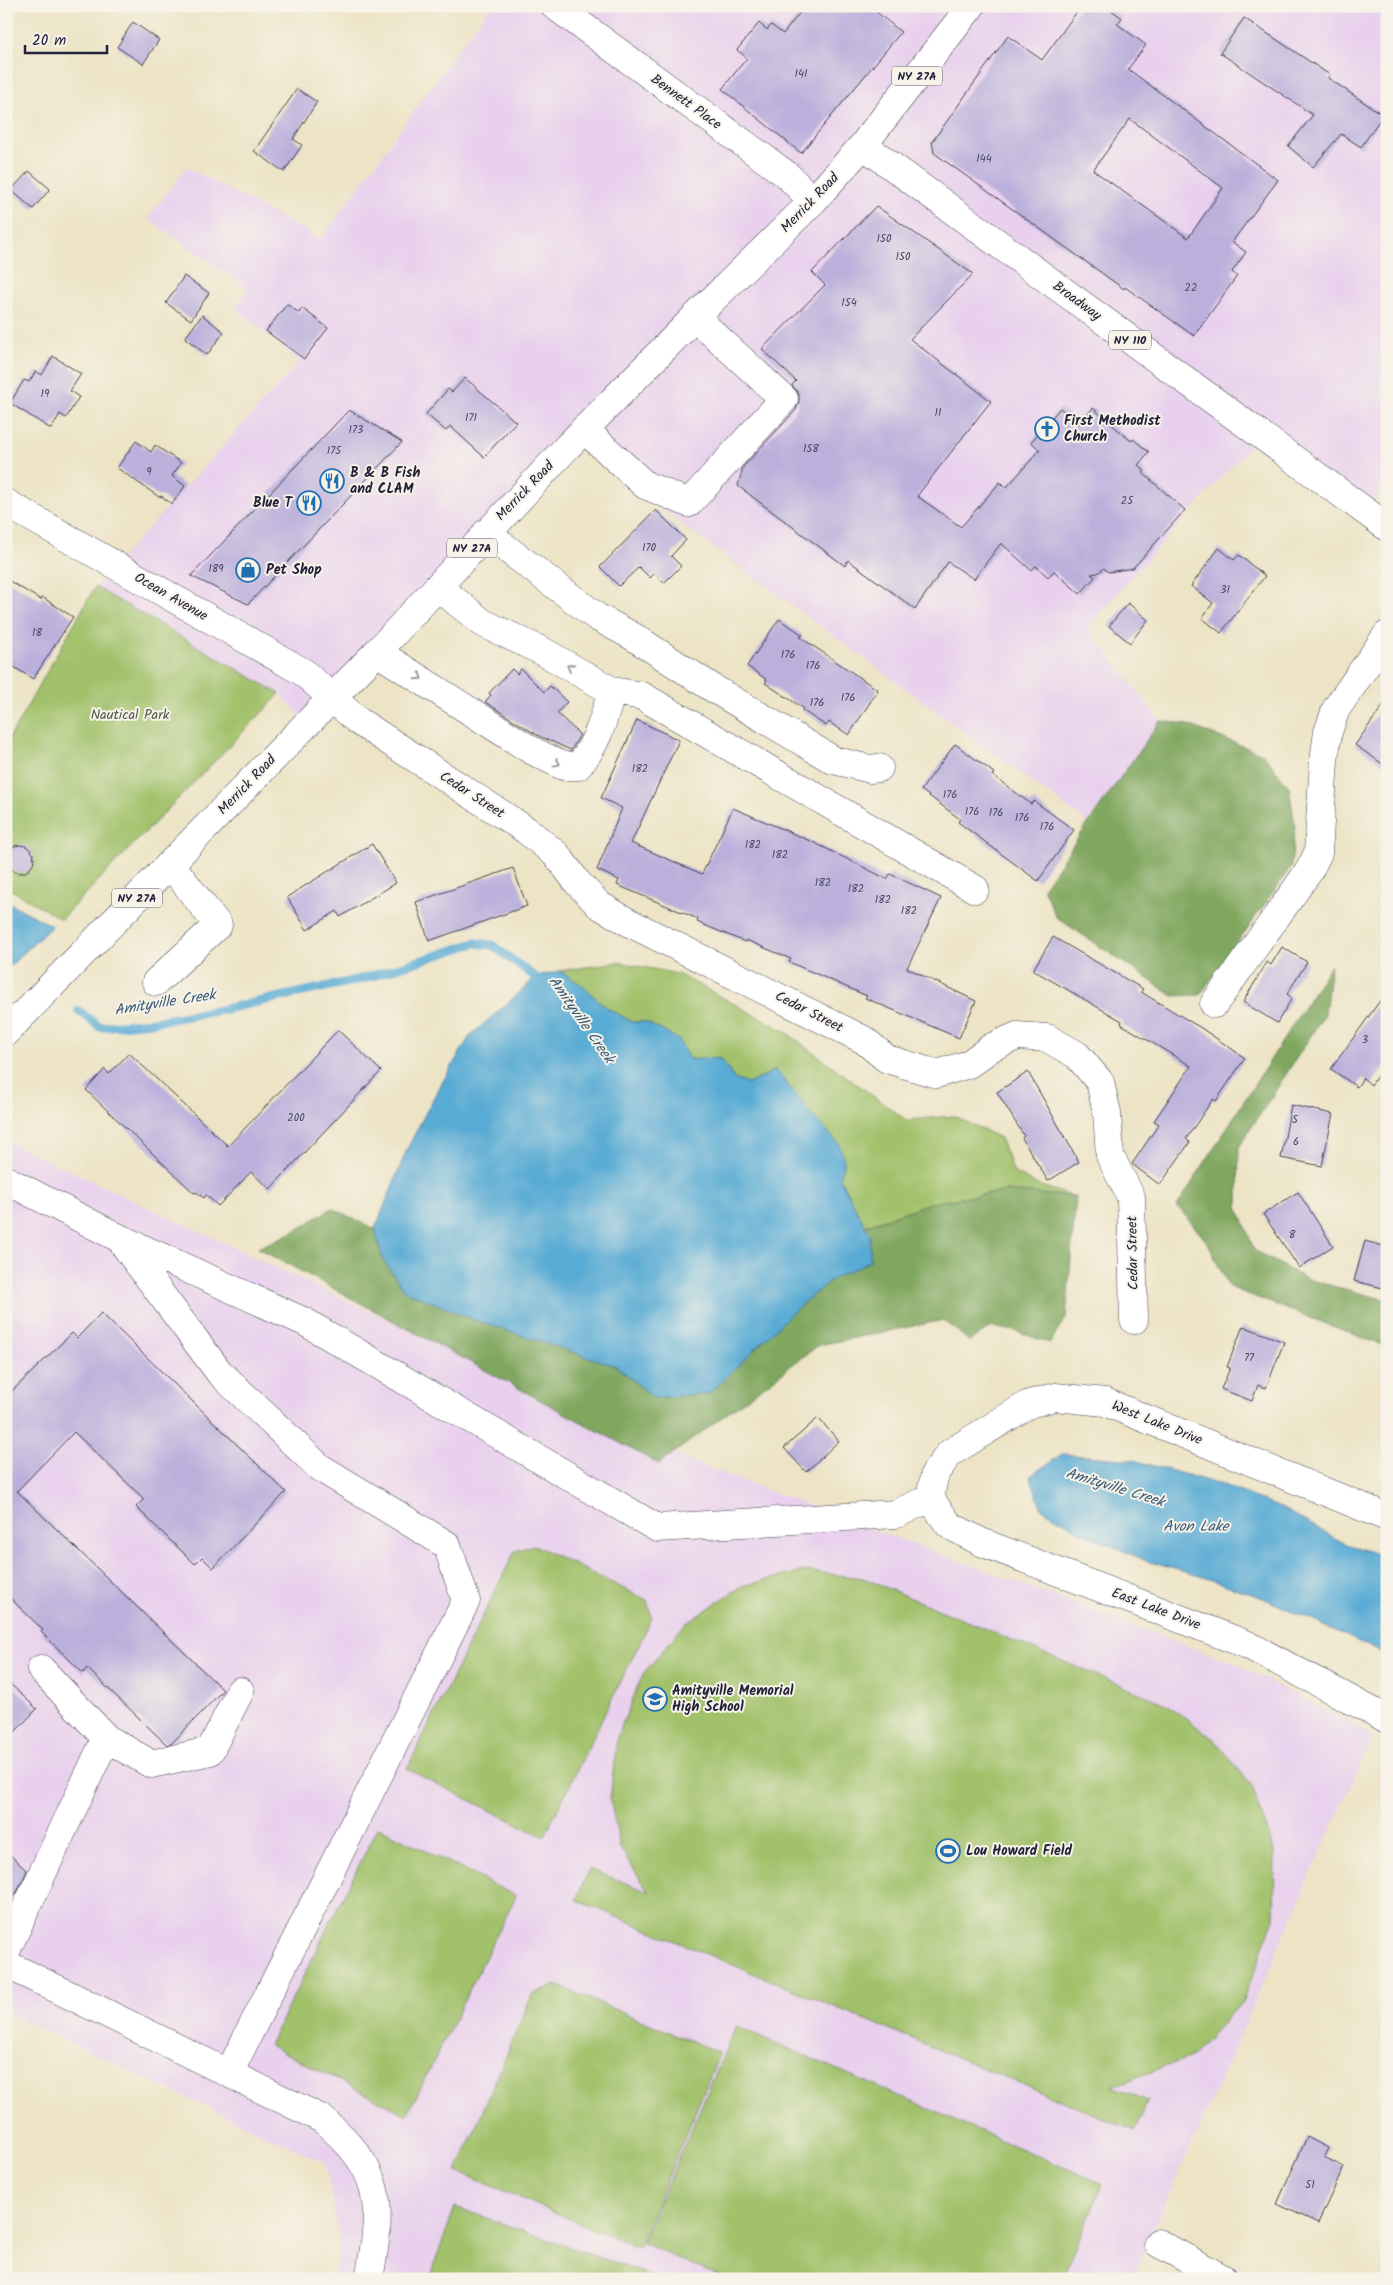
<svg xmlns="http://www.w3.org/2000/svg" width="1393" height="2285" viewBox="0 0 1393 2285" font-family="Kalam,sans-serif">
<rect width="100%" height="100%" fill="#f7f3e8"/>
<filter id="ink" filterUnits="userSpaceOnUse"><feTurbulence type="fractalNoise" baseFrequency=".02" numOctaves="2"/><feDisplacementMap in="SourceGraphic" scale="10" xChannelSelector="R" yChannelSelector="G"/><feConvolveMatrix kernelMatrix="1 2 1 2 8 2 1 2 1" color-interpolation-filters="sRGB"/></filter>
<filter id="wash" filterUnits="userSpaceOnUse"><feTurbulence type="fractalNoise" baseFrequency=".0096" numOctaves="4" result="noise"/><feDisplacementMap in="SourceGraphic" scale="20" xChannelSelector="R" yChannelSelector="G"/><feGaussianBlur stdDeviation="1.12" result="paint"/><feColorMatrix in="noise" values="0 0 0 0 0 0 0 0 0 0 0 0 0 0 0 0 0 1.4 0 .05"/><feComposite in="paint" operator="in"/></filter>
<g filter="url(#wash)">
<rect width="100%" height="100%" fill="#ede4c6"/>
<!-- built -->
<path fill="#e9d1ed" d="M 490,6 L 1387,6 L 1387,479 L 1362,516 L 1255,440 L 1087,627 L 1160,721 L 1088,823 L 577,447 L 314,730 L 280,694 L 95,587 L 300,361 L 235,308 L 248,289 L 148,219 L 186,167 L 321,239 Z
M 6,1141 L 692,1462 L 1234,1663 L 1373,1735 L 1132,2279 L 333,2279 L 340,2243 L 325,2163 L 6,2012 Z"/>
<!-- green -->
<path fill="#a1c16a" stroke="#627252" d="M 95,587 L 280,694 L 61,919 L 6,887 L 6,744 Z
M 618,962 L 678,974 L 783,1030 L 906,1120 L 954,1116 L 1000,1138 L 1014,1173 L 1040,1186 L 1076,1197 L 1007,1191 L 930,1203 L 865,1226 L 840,1179 L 844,1160 L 810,1113 L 775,1070 L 748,1084 L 734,1079 L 721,1059 L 714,1058 L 703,1060 L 689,1059 L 679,1040 L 646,1022 L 632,1022 L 607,1008 L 580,984 L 560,971 Z
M 534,1545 L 647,1600 L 652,1618 L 544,1837 L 407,1769 L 515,1551 Z
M 804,1571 L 863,1578 L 1168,1705 L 1215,1740 L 1252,1786 L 1275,1853 L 1274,1919 L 1243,2001 L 1191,2057 L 1113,2086 L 1148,2101 L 1135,2131 L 576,1900 L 589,1869 L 649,1892 L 620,1848 L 610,1799 L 617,1737 L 643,1674 L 685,1624 L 742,1586 Z
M 378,1827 L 516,1896 L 407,2115 L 269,2045 Z
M 556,1985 L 720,2053 L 638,2248 L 457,2171 L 532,1995 Z
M 736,2026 L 1103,2184 L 1062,2279 L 725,2279 L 642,2243 Z
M 455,2207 L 661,2279 L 429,2279 Z"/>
<!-- forest -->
<path fill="#80a75e" stroke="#51644c" d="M 1160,721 L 1186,724 L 1263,754 L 1289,787 L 1295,826 L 1291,867 L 1200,995 L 1173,996 L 1056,917 L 1043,888 Z
M 1331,965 L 1325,1014 L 1239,1147 L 1238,1206 L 1254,1250 L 1306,1279 L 1387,1300 L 1387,1347 L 1229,1287 L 1207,1242 L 1177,1206 Z
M 1007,1191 L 1076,1197 L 1066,1318 L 1050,1343 L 1015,1331 L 992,1327 L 969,1341 L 944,1320 L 819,1345 L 659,1464 L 258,1248 L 295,1231 L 332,1208 L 375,1229 L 383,1260 L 566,1349 L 616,1366 L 654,1398 L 710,1393 L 796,1309 L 832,1279 L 870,1261 L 865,1226 L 930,1203 Z"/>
<!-- water -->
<path fill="#58abd4" stroke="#3d6688" d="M 6,901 L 52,926 L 6,970 Z
M 560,971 L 580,984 L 607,1008 L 632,1022 L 646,1022 L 679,1040 L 689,1059 C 701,1060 711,1057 721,1059 L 734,1079 L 748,1084 L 776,1070 L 810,1113 L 839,1144 L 844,1160 L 840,1179 L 870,1235 L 870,1261 L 832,1279 L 796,1309 L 710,1393 L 654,1398 L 616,1366 L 477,1321 L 405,1291 L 383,1260 L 375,1229 L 407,1149 L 437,1091 L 470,1036 L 517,995 L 535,977 Z
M 1062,1454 L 1133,1460 L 1226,1486 L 1283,1509 L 1344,1543 L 1387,1557 L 1387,1657 L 1366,1645 L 1263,1598 L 1203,1577 L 1146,1561 L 1083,1533 L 1042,1509 L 1030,1476 Z"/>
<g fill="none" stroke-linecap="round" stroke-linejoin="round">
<!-- stream -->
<path stroke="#58abd4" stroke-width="9" d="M 79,1011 L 100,1027 L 152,1022 L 221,1010 L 366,978 L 475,943 L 492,945 L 535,977 L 541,986"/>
</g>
<g id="blocks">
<!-- building -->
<path fill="#bbb0dc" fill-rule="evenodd" d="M 805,6 L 869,6 L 901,32 L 801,153 L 722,89 L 747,58 L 737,50 L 759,23 L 767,30 L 771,25 L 783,34 Z
M 1081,6 L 1106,6 L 1122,18 L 1117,24 L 1146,45 L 1128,69 L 1278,180 L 1232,242 L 1246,252 L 1232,272 L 1237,276 L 1194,336 L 1125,287 L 1124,289 L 934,153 L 932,142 L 1008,36 L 1042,60 ZM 1130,119 L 1223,188 L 1188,238 L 1093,170 Z
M 1244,18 L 1330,75 L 1328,78 L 1383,115 L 1361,147 L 1341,134 L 1313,167 L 1288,146 L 1313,115 L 1220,53 Z
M 133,22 L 159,40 L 143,64 L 117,47 Z
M 297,89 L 317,102 L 293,139 L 302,145 L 284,172 L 254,151 Z
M 29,171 L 50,189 L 33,209 L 11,190 Z
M 876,206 L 973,274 L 910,339 L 991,401 L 917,496 L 961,527 L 1000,482 L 1006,488 L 1040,450 L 1031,442 L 1060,408 L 1079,424 L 1093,408 L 1131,441 L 1133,439 L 1149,452 L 1138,465 L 1145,471 L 1143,473 L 1185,510 L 1133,568 L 1108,572 L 1104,568 L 1098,573 L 1091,574 L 1095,577 L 1080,594 L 1054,571 L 1048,577 L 1036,566 L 1031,570 L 1001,543 L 974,579 L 948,562 L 915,609 L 848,560 L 845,566 L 738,486 L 743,467 L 796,410 L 799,402 L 799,394 L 792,385 L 796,381 L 762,349 L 825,285 L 812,272 Z
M 184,276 L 209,293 L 191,320 L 166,303 Z
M 287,304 L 299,313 L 302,308 L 328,328 L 304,359 L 266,331 Z
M 202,315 L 224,332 L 207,355 L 185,338 Z
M 53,356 L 81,374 L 70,391 L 79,397 L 66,418 L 60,414 L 51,429 L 10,403 L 24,380 L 29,382 L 36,371 L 42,375 Z
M 465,378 L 516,422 L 484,457 L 450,426 L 446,431 L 426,414 L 448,389 L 452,392 Z
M 349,410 L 402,442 L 248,604 L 191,576 Z
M 136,441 L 151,452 L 155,445 L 181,463 L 172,476 L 185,486 L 172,504 L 161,496 L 159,497 L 117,468 Z
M 656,510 L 686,540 L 671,556 L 681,566 L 664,583 L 654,574 L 650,578 L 639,567 L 619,586 L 600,567 Z
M 1219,548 L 1234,560 L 1239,555 L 1265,576 L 1221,633 L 1202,618 L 1213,603 L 1191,586 Z
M 6,579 L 41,600 L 42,597 L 73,617 L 33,679 L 6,662 Z
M 1128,603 L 1148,620 L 1130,643 L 1109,626 Z
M 779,619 L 803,635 L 800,637 L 878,690 L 849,735 L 829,722 L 826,726 L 802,710 L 803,708 L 765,683 L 767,680 L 747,666 Z
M 512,669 L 517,674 L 521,669 L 544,692 L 550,686 L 567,702 L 557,713 L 580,735 L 571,750 L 539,736 L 485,702 L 491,695 L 489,693 Z
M 1387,700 L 1387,767 L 1355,745 Z
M 637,720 L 679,740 L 631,843 L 702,874 L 733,808 L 815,843 L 887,879 L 890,874 L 941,898 L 907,968 L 976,1001 L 959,1038 L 865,998 L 867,996 L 789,962 L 791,959 L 746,940 L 745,942 L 697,922 L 698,919 L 617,885 L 619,880 L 597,870 L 622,808 L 601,798 Z
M 955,744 L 994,773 L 992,775 L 1031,804 L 1034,801 L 1074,830 L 1038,881 L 958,822 L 960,819 L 921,790 Z
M 372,844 L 396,883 L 340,917 L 337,911 L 307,930 L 287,897 Z
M6 859a14 14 0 1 1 28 0a14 14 0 1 1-28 0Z
M 513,868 L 527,906 L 429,941 L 416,902 Z
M 1053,937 L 1143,989 L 1141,992 L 1201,1028 L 1245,1058 L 1216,1101 L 1213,1099 L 1186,1139 L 1190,1142 L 1160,1185 L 1132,1164 L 1159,1124 L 1154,1121 L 1191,1066 L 1121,1024 L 1122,1021 L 1033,970 Z
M 1282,947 L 1307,962 L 1287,994 L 1292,998 L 1277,1023 L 1243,1002 L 1267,962 L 1271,965 Z
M 1387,991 L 1387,1063 L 1371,1085 L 1363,1078 L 1357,1087 L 1331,1069 Z
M 338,1030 L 381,1071 L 270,1189 L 251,1172 L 218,1206 L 206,1195 L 204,1198 L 196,1192 L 194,1193 L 86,1090 L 105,1069 L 109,1074 L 129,1053 L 228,1146 Z
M 1028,1072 L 1079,1162 L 1048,1181 L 1022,1138 L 1024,1136 L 997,1092 Z
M 1291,1105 L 1333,1114 L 1322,1166 L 1281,1158 Z
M 1298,1192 L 1333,1246 L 1299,1268 L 1263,1214 Z
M 1365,1241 L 1387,1247 L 1387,1289 L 1354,1281 Z
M 101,1313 L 286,1492 L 213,1568 L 202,1557 L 195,1564 L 170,1540 L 136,1507 L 144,1499 L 74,1432 L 17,1491 L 223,1690 L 171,1744 L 167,1745 L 87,1668 L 83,1673 L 41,1632 L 43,1630 L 6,1594 L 6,1397 L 72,1333 L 77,1338 Z
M 1243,1326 L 1284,1342 L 1266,1388 L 1258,1385 L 1252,1401 L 1221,1389 L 1230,1368 L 1227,1367 Z
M 818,1418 L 839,1441 L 806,1472 L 784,1448 Z
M 6,1680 L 37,1709 L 6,1741 Z
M 6,1851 L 27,1871 L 17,1892 L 6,1902 Z
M 1307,2137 L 1328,2148 L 1324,2157 L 1344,2167 L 1318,2223 L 1277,2204 Z"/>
</g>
</g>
<g filter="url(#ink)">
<use href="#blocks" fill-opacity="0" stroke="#403f50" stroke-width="1"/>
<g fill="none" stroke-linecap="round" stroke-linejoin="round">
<!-- minor casing -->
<g stroke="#403f50" stroke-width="29">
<path id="minor" d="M 555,6 L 787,175 L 813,201
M 584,429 L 645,485 L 689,503 L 784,399 L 695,317
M 6,503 L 303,672 L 358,721 L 526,830 L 557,855 L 577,882 L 599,905 L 630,923 L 864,1040 L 887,1059 L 937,1074 L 969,1064 L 992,1047 L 1017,1036 L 1047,1038 L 1077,1055 L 1100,1082 L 1107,1113 L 1110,1156 L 1131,1197 L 1134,1320
M 486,533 L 597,617 L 634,637 L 711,687 L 833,760 L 870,769 L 879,768
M 438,587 L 483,623 L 544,652 L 612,691 L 642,696 L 975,889
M 377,652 L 531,750 L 563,766 L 578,766 C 597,745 604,718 612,691
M 156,982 L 218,925 L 170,864
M 1214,1004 L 1309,871 L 1318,853 L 1324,761 L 1328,732 L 1336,709 L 1387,635
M 6,1180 L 119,1238
M 930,1498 L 935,1473 L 950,1453 L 1029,1404 L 1055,1397 L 1105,1402 L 1387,1517
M 930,1498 L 949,1525 L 981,1542 L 1248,1645 L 1387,1719
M 41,1669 L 106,1738 L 151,1764 L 210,1751 L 240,1691
M 6,1951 L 106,1738
M 6,1964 L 322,2119 C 384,2171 383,2203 369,2279
M 229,2073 L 466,1601 L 447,1545 L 319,1467 L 219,1372 L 119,1238 L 305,1322 L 657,1528 L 896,1514 L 930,1498
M 1158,2243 L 1224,2279"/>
</g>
<!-- major casing -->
<g stroke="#403f50" stroke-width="29">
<path id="major" d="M 863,145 L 1387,527
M 6,1032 L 377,652 L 568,446 L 695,317 L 813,201 L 863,145 L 971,6"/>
</g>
<!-- minor -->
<use href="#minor" stroke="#fff" stroke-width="28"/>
<!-- major -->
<use href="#major" stroke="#fff" stroke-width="28"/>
</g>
<!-- one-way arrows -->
<defs><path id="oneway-chevron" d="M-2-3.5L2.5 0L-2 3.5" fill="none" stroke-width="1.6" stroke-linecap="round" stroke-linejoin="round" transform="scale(1.25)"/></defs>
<g stroke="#9c9ca7">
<use href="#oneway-chevron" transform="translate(570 667) rotate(-150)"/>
<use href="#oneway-chevron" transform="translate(419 677) rotate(33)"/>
<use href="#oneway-chevron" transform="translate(557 763) rotate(23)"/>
</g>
</g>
<!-- icons -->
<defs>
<g id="church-ring" transform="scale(1.25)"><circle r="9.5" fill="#f7f3e8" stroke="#1f6fb2" stroke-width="1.5"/><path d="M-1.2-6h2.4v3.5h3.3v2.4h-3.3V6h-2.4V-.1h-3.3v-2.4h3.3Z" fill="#1f6fb2"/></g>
<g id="restaurant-ring" transform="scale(1.25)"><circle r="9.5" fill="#f7f3e8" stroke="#1f6fb2" stroke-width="1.5"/><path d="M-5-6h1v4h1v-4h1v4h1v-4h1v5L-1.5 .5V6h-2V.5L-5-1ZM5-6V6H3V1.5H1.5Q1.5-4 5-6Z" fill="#1f6fb2"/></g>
<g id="shop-ring" transform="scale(1.25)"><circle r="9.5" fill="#f7f3e8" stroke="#1f6fb2" stroke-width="1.5"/><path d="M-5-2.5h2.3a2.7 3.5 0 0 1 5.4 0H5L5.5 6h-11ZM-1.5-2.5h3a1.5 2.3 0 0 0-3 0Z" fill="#1f6fb2"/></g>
<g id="school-ring" transform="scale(1.25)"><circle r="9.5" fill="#f7f3e8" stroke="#1f6fb2" stroke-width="1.5"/><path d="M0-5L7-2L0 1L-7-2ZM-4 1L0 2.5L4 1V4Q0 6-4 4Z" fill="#1f6fb2"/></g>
<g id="stadium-ring" transform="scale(1.25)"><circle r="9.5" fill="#f7f3e8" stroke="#1f6fb2" stroke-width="1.5"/><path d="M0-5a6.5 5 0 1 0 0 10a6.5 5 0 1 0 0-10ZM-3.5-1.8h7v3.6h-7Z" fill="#1f6fb2"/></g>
</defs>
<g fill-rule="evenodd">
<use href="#church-ring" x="1047" y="429"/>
<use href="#restaurant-ring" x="332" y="481"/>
<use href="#restaurant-ring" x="309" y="503"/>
<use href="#shop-ring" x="248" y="570"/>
<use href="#school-ring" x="655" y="1699"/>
<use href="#stadium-ring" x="948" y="1851"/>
</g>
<g text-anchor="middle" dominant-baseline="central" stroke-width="4" stroke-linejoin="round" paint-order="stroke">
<!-- number labels -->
<g font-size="11" fill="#484663">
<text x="801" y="74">141</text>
<text x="984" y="159">144</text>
<text x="884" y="239">150</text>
<text x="903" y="257">150</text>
<text x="1191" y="288">22</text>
<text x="849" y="303">154</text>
<text x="45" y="394">19</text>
<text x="938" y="413">11</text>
<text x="471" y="418">171</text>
<text x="356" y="430">173</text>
<text x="811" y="449">158</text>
<text x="334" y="451">175</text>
<text x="149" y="472">9</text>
<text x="1127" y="501">25</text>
<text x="649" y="548">170</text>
<text x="216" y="569">189</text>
<text x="1225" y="590">31</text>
<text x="37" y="633">18</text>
<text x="788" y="655">176</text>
<text x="813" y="666">176</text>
<text x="848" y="698">176</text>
<text x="817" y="703">176</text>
<text x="640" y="769">182</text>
<text x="950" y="795">176</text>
<text x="972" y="812">176</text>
<text x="996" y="813">176</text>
<text x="1022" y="818">176</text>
<text x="1047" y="827">176</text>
<text x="753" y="845">182</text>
<text x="780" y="855">182</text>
<text x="823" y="883">182</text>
<text x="856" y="889">182</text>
<text x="883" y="900">182</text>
<text x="909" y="911">182</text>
<text x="1365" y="1040">3</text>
<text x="296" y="1118">200</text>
<text x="1295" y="1120">5</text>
<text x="1296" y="1142">6</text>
<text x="1292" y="1235">8</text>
<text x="1249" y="1358">77</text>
<text x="1310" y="2185">51</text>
</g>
<!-- shield labels -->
<g fill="#f7f3e8" stroke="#62616f" stroke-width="1">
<rect x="892" y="66.5" width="50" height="19" rx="4"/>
<rect x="1109" y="330.5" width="42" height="19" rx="4"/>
<rect x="447" y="538.5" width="50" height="19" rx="4"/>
<rect x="112" y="888.5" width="50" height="19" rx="4"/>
</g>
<g font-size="12" font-weight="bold" fill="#22223b">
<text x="917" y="76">NY 27A</text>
<text x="1130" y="340">NY 110</text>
<text x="472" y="548">NY 27A</text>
<text x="137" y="898">NY 27A</text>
</g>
<!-- street labels -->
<g font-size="14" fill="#22223b" stroke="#f7f3e8">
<text transform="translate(686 102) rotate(36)">Bennett Place</text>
<text transform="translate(810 203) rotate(-46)">Merrick Road</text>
<text transform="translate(1077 301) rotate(36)">Broadway</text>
<text transform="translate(525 491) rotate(-46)">Merrick Road</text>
<text transform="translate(171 597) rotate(30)">Ocean Avenue</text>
<text transform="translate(247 785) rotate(-46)">Merrick Road</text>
<text transform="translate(472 795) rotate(33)">Cedar Street</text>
<text transform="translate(809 1012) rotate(27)">Cedar Street</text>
<text transform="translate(1133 1253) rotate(-91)">Cedar Street</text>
<text transform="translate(1157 1423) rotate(22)">West Lake Drive</text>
<text transform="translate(1156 1609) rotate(21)">East Lake Drive</text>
</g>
<!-- poi labels -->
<g font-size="14" font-weight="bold" fill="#22223b" stroke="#f7f3e8" text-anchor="start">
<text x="1064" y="421">First Methodist<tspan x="1064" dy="16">Church</tspan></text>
<text x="350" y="473">B &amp; B Fish<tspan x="350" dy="16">and CLAM</tspan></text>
<text x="292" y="503" text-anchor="end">Blue T</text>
<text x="266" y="570">Pet Shop</text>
<text x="672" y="1691">Amityville Memorial<tspan x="672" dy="16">High School</tspan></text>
<text x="966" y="1851">Lou Howard Field</text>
</g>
<!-- park labels -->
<g font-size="14" fill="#4e5a4b" stroke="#f7f3e8">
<text x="130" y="715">Nautical Park</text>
</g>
<!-- water labels -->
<g font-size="15" font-style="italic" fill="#385978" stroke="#f7f3e8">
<text transform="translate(165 1003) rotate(-9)">Amityville Creek</text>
<text transform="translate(581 1020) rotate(55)">Amityville Creek</text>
<text transform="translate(1115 1488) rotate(17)">Amityville Creek</text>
<text x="1196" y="1527">Avon Lake</text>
</g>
</g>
<!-- margin -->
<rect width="1393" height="2285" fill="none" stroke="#f7f3e8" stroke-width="25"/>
<!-- scale -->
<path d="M25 45v8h82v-8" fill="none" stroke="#22223b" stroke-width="2.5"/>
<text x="32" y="45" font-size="15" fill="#22223b" stroke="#f7f3e8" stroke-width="4" paint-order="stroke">20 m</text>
</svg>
